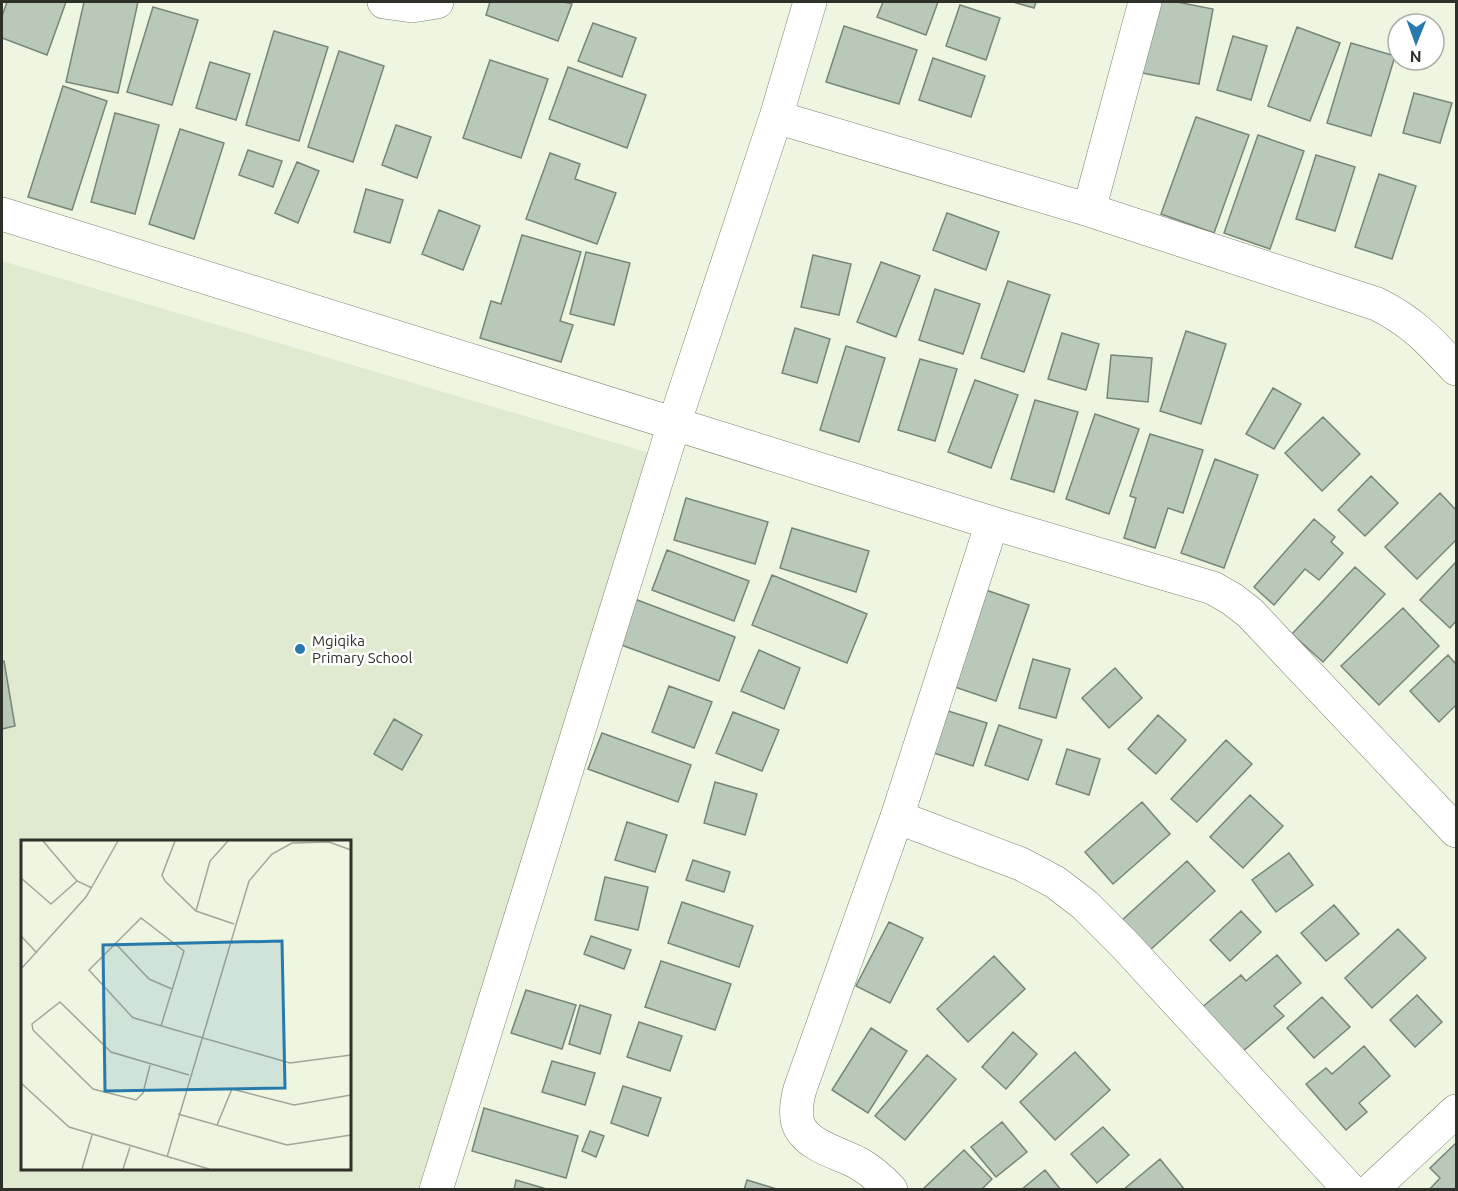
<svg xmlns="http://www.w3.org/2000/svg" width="1458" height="1191" viewBox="0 0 1458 1191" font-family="Ubuntu,sans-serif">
<rect width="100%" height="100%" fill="#eef6e2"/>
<!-- built -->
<path fill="#e0ead0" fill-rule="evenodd" d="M 2,261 L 663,457 L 420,1189 L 2,1189 ZM 22,842 L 350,842 L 350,1168 L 22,1168 Z"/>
<!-- building -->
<path fill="#b8c8b9" stroke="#778678" stroke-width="1.5" d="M 7,2 L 66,2 L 47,55 L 2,38 L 2,16 Z
M 84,2 L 138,2 L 118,93 L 66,82 Z
M 490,2 L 564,2 L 572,4 L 558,41 L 486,15 Z
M 883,2 L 938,2 L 926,35 L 877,17 Z
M 1013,2 L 1036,2 L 1034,8 Z
M 1156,2 L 1177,2 L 1213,9 L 1199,84 L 1142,73 Z
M 960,5 L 1000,18 L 986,60 L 946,46 Z
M 153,7 L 198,20 L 172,105 L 127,92 Z
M 593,23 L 636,38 L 622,77 L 578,61 Z
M 844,26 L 917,50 L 899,104 L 826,82 Z
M 1297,27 L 1340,43 L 1310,121 L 1268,106 Z
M 274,31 L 328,47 L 299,141 L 246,125 Z
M 1233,36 L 1267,46 L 1251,100 L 1217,90 Z
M 1351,43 L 1395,56 L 1371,136 L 1327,123 Z
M 339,51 L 384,66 L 353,162 L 308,147 Z
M 933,58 L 985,76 L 971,117 L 919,100 Z
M 490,60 L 548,79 L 521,158 L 463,138 Z
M 210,62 L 250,74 L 236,120 L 196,108 Z
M 568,67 L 646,95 L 627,148 L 549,119 Z
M 63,86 L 107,101 L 72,210 L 28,197 Z
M 1414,93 L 1452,103 L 1440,143 L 1403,133 Z
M 115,113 L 159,125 L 135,214 L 91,202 Z
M 1196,117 L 1249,135 L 1214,233 L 1161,214 Z
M 396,125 L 431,137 L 417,178 L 382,165 Z
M 180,129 L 224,143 L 194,239 L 149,224 Z
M 1258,135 L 1304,151 L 1270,249 L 1224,233 Z
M 248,150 L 282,161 L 273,187 L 239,175 Z
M 550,153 L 580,164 L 575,179 L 616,193 L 597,244 L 526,219 Z
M 1316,155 L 1355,167 L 1335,231 L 1296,219 Z
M 297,162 L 319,171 L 298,223 L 275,213 Z
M 1379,174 L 1416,186 L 1392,259 L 1355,247 Z
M 366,189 L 403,200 L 390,243 L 354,232 Z
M 439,210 L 480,226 L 463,270 L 422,254 Z
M 947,213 L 999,232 L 986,270 L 933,250 Z
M 522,235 L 581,252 L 560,321 L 573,325 L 561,362 L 480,338 L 491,301 L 501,304 Z
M 586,252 L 630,263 L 614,325 L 570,314 Z
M 813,255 L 851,264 L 839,315 L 801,307 Z
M 881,262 L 920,276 L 896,337 L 857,322 Z
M 1008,281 L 1050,295 L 1024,372 L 981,358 Z
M 935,289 L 980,304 L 963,354 L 919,340 Z
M 795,328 L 830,339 L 817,383 L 782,373 Z
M 1186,331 L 1226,344 L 1201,424 L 1160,411 Z
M 1062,333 L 1099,344 L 1086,390 L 1048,379 Z
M 846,346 L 885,358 L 859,442 L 820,430 Z
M 1111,355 L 1152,358 L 1148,402 L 1107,398 Z
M 920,359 L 957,369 L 935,441 L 898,430 Z
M 975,380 L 1018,395 L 991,468 L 948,452 Z
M 1273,388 L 1301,404 L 1274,449 L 1246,434 Z
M 1035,400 L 1078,412 L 1054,492 L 1011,479 Z
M 1095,414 L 1139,429 L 1109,514 L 1066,499 Z
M 1323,417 L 1360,454 L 1322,491 L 1285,453 Z
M 1150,434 L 1203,450 L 1183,513 L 1168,508 L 1155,548 L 1124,538 L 1136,498 L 1130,496 Z
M 1215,459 L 1258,475 L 1224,568 L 1181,553 Z
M 1371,476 L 1398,503 L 1365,536 L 1338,510 Z
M 1440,493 L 1456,510 L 1456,540 L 1417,579 L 1385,547 Z
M 686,498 L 768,522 L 755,564 L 674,540 Z
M 1314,519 L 1335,537 L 1331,542 L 1343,553 L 1319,580 L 1305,569 L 1274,605 L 1254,587 Z
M 792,528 L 869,551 L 856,592 L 780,568 Z
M 667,550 L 749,581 L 734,621 L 652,590 Z
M 1455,563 L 1456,564 L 1456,621 L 1450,628 L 1420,600 Z
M 1355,567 L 1385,594 L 1323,662 L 1292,634 Z
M 772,575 L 867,614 L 847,663 L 752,625 Z
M 986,590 L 1029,605 L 996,701 L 952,686 Z
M 632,598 L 735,637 L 719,681 L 616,643 Z
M 1403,608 L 1439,646 L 1379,705 L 1341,666 Z
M 759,650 L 800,668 L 784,709 L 741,691 Z
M 1448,655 L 1456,664 L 1456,705 L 1439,722 L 1410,691 Z
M 1033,659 L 1070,669 L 1056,718 L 1019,708 Z
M 4,661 L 15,726 L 2,729 L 2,662 Z
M 1115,668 L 1142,698 L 1109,728 L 1082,698 Z
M 669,686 L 712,702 L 694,748 L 652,732 Z
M 948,711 L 987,723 L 973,766 L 934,753 Z
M 733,712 L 779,730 L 762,771 L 716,753 Z
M 1158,715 L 1186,740 L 1156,774 L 1128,749 Z
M 394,719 L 422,735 L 402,770 L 374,754 Z
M 999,725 L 1042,740 L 1028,780 L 985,765 Z
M 602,733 L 691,765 L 678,802 L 588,769 Z
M 1226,740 L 1252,764 L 1197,822 L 1171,799 Z
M 1067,749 L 1100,759 L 1089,795 L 1056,784 Z
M 715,782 L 757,794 L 745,835 L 704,823 Z
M 1250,795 L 1283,826 L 1243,868 L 1210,837 Z
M 1142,802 L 1170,834 L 1113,884 L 1085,852 Z
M 627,822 L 667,835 L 655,872 L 615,860 Z
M 1289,853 L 1313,885 L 1276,912 L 1252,880 Z
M 693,860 L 730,872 L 724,892 L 686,880 Z
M 1187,861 L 1215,891 L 1149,951 L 1121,921 Z
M 605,877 L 648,887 L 638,930 L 595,920 Z
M 682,902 L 753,926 L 739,967 L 668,943 Z
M 1334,905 L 1359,934 L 1326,961 L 1301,933 Z
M 1241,911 L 1261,932 L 1230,961 L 1210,940 Z
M 889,922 L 923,938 L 890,1003 L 856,986 Z
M 1398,929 L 1426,958 L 1372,1008 L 1345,978 Z
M 591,936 L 631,950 L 624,969 L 584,954 Z
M 1277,955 L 1301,983 L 1274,1006 L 1284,1016 L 1234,1059 L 1195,1013 L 1241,975 L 1246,981 Z
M 994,956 L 1025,989 L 968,1042 L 937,1009 Z
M 661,961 L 731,984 L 715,1030 L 645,1007 Z
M 526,990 L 576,1005 L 562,1049 L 511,1033 Z
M 1417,995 L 1442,1022 L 1415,1047 L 1390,1020 Z
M 1322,997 L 1350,1027 L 1314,1058 L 1287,1028 Z
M 580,1005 L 611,1015 L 600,1054 L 569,1044 Z
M 639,1022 L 682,1036 L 670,1071 L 627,1057 Z
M 871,1028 L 907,1051 L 868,1113 L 832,1090 Z
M 1013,1032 L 1037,1054 L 1006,1089 L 982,1067 Z
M 1364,1046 L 1390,1076 L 1359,1103 L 1367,1112 L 1346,1130 L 1306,1084 L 1326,1068 L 1332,1074 Z
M 1075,1052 L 1110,1090 L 1055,1140 L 1020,1102 Z
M 927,1055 L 956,1079 L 905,1140 L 875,1116 Z
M 552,1061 L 595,1073 L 585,1105 L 542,1092 Z
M 623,1086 L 661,1098 L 648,1136 L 611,1123 Z
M 484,1108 L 578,1136 L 566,1178 L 472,1151 Z
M 1002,1122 L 1027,1152 L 996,1177 L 971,1147 Z
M 1103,1127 L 1129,1155 L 1097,1183 L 1071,1154 Z
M 590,1131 L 604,1136 L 596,1157 L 582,1151 Z
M 1456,1143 L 1456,1190 L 1429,1190 L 1440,1178 L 1430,1168 Z
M 964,1150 L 992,1179 L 981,1190 L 922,1190 Z
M 1160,1159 L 1185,1190 L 1123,1190 Z
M 1045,1170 L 1061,1190 L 1021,1190 Z
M 516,1180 L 550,1190 L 514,1190 Z
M 747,1180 L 780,1190 L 744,1190 Z"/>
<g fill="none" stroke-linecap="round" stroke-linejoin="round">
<!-- minor casing -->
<g stroke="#7d8372" stroke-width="34">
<path id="minor" d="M 384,2 L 412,6 L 437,2
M 776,117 L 1089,210 L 1377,304 C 1413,322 1430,341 1456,369
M 1089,210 L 1145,2
M 2,214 L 992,523 L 1213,588 L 1232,599 L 1250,613 L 1456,831
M 897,817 L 1021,864 L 1055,882 L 1085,905 L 1125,945 L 1350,1190
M 436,1190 L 674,424 L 776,117 L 810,2
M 891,1190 C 881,1179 870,1170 858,1163 C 839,1153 808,1146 799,1126 C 794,1114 797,1100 800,1089 L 897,817 L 992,523
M 1371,1190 L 1456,1111"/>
</g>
<!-- minor -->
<use href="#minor" stroke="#fff" stroke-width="33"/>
</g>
<!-- markers -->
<circle fill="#287aab" stroke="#fff" stroke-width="2" cx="300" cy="649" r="6"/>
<g text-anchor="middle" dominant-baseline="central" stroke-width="5" stroke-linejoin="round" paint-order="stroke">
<!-- poi labels -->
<g font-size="15" fill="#2e3129" stroke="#fff" text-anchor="start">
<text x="312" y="640">Mgiqika<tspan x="312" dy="17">Primary School</tspan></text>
</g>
</g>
<!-- overview -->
<g transform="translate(21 840)">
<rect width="330" height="330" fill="#eef6e2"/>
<path fill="none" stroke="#a1a798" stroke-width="1.5" d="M 22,1 L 56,41 L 71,48M 154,1 L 141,35 L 144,41 L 175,71 L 213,84M 0,38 L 30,64 L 56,41M 175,71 L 189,21 L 207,1M 0,96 L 16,113M 94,103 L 128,139 L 151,149M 0,129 L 65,57 L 97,1M 140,186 L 163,111 L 120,78 L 68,130 L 111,177 L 113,178 L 269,223 L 330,215M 129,225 L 122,253 L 115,260 L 72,249 L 12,190 L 11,184 L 39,162 L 90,212 L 168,235M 0,243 L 48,287 L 188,329M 157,274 L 266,305 L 330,295M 196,285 L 211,249 L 273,265 L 330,255M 146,317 L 228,41 L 251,14 L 271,3 L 308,2 L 330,10M 61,329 L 71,295M 102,329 L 109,307"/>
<path fill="#287aab" fill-opacity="0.15" stroke="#287aab" stroke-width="3" d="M 261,101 L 264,248 L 84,251 L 82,105 Z"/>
<rect width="330" height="330" fill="none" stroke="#2e3129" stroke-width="3"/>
</g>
<!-- border -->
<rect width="1458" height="1191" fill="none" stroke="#2e3129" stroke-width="6"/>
<!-- north arrow -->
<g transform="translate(1416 42) rotate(181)"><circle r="28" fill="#ffffff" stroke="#abada9" stroke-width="1.5"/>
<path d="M0-4.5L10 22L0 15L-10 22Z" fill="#287aab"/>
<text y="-9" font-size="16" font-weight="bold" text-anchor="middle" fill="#2e3129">N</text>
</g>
</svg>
